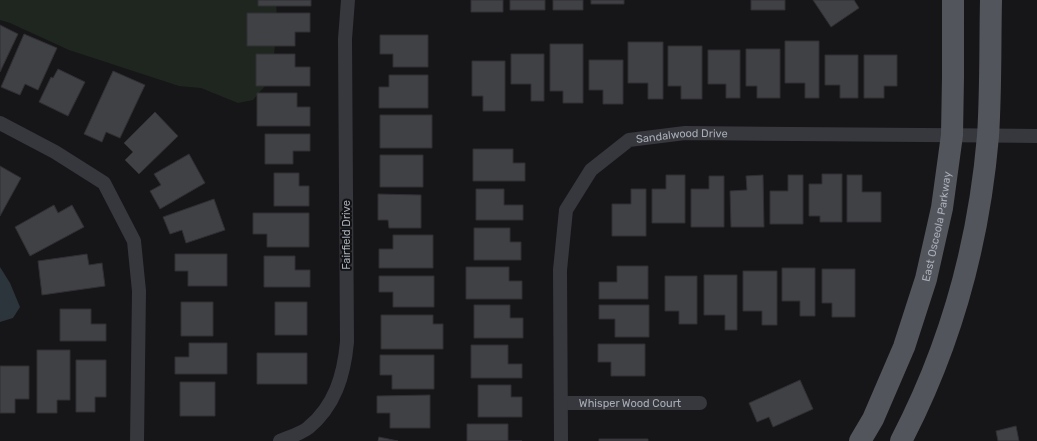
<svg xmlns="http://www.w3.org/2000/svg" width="1037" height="441" viewBox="0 0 1037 441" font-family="Rubik,sans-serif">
<rect width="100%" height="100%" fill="#161618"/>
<!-- green -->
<path fill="#1e261f" d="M 0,0 L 276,0 L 277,22 L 272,78 L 253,100 L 238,103 L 201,88 L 179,86 L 69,50 L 10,23 L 0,20 Z"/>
<!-- water -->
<path fill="#2c353c" d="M 0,267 L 10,283 L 20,307 L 13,318 L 0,322 Z"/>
<!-- building -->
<path fill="#404145" stroke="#303034" d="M 258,0 L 311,0 L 311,6 L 258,6 Z
M 471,0 L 503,0 L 503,12 L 471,12 Z
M 510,0 L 545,0 L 545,10 L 510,10 Z
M 553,0 L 583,0 L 583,10 L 553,10 Z
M 591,0 L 624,0 L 624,4 L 591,4 Z
M 751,0 L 785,0 L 785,10 L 751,10 Z
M 813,0 L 854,0 L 859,8 L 831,27 Z
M 247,13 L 310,13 L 310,32 L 295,32 L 295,46 L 247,46 Z
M 0,25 L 18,34 L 0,72 Z
M 24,34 L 57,48 L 38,90 L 25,84 L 20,95 L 1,87 Z
M 380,35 L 428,35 L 428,67 L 393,67 L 393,54 L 380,54 Z
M 785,41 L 819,41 L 819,98 L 805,98 L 805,83 L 785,83 Z
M 628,42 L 663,42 L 663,99 L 648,99 L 648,83 L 628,83 Z
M 550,44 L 583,44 L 583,103 L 563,103 L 563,91 L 550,91 Z
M 668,46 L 702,46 L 702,99 L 681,99 L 681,86 L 668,86 Z
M 746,49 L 780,49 L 780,98 L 757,98 L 757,86 L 746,86 Z
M 708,50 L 740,50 L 740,98 L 726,98 L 726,84 L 708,84 Z
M 256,54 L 295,54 L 295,67 L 310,67 L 310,86 L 256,86 Z
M 511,54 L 544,54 L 544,101 L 531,101 L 531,84 L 511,84 Z
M 825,55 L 858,55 L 858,98 L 840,98 L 840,85 L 825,85 Z
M 864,55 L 897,55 L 897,86 L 884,86 L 884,98 L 864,98 Z
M 589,60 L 623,60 L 623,104 L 603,104 L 603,90 L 589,90 Z
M 472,61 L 505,61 L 505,111 L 483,111 L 483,96 L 472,96 Z
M 58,69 L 85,82 L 68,116 L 39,102 L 51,77 L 53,78 Z
M 113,71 L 145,85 L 120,138 L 106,132 L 102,142 L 84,134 Z
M 389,75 L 428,75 L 428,108 L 379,108 L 379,87 L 389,87 Z
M 257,93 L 297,93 L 297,107 L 310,107 L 310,126 L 257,126 Z
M 155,112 L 178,136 L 139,174 L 125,160 L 133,152 L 124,143 Z
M 380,115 L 432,115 L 432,148 L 380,148 Z
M 265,134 L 310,134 L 310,151 L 293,151 L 293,164 L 265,164 Z
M 473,149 L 513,149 L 513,163 L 525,163 L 525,181 L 473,181 Z
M 189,154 L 205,183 L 160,209 L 150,191 L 161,185 L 154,174 Z
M 380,155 L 423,155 L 423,187 L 380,187 Z
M 0,166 L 21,178 L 0,216 Z
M 274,173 L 299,173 L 299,186 L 309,186 L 309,206 L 274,206 Z
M 822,174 L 842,174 L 842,222 L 820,222 L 820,216 L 809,216 L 809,184 L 822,184 Z
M 666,175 L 685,175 L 685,223 L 652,223 L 652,189 L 666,189 Z
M 763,175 L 764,227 L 731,227 L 730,191 L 747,190 L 746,176 Z
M 788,175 L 803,175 L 803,224 L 770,224 L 770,191 L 788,191 Z
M 847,175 L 862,175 L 862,192 L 881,192 L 881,222 L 847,222 Z
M 709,176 L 724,176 L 724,227 L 691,227 L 691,189 L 709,189 Z
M 476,189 L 504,189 L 504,205 L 523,205 L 523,220 L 476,220 Z
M 631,189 L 646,189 L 646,236 L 612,236 L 612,204 L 631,204 Z
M 378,194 L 421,195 L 421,228 L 389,228 L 388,220 L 378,220 Z
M 214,199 L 225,230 L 186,243 L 182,230 L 170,234 L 163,217 Z
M 54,205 L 58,213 L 72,205 L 84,227 L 30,256 L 15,227 Z
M 253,213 L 309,213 L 309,247 L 267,247 L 267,234 L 253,234 Z
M 474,228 L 510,228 L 510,242 L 521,242 L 521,260 L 474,260 Z
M 393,235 L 433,235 L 433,268 L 379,268 L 379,249 L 393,249 Z
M 87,254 L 89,265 L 102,263 L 105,286 L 42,295 L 38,261 Z
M 175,254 L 227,254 L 227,286 L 188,286 L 188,271 L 175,271 Z
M 264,256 L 295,256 L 295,270 L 310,270 L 310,287 L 264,287 Z
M 617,266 L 648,266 L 648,299 L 599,299 L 599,282 L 617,282 Z
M 466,267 L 509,267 L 509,281 L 522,281 L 522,299 L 466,299 Z
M 782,268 L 815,268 L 815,316 L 800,316 L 800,301 L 782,301 Z
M 822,269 L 855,269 L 855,317 L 832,317 L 832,303 L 822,303 Z
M 743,271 L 777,271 L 777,325 L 762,325 L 762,311 L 743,311 Z
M 704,275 L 737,275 L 737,330 L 725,330 L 725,315 L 704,315 Z
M 379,276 L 434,276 L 434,307 L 393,307 L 393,292 L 379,292 Z
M 665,276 L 697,276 L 697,324 L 679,324 L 679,311 L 665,311 Z
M 181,302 L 213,302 L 213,336 L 181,336 Z
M 275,302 L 307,302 L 307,335 L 275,335 Z
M 474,305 L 510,305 L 510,318 L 523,318 L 523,338 L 474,338 Z
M 599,305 L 649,305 L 649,337 L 615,337 L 615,319 L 599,319 Z
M 60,309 L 91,309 L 91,324 L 106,324 L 106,341 L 60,341 Z
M 381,315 L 433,315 L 433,324 L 443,324 L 443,349 L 381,349 Z
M 189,343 L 227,343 L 227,374 L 175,374 L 175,357 L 189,357 Z
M 598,344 L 645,344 L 645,376 L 611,376 L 611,362 L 598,362 Z
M 471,345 L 508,345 L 508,364 L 522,364 L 522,378 L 471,378 Z
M 37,350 L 70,350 L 70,400 L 57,400 L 57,413 L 37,413 Z
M 257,353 L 307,353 L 307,384 L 257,384 Z
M 380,355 L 434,355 L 434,389 L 392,389 L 392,375 L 380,375 Z
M 76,360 L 106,360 L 106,397 L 95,397 L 95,412 L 76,412 Z
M 0,366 L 29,366 L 29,399 L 15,399 L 15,413 L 0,413 Z
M 800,380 L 813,409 L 773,427 L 769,417 L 757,422 L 749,403 Z
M 180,382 L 215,382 L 215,416 L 180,416 Z
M 478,385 L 511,385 L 511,397 L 522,397 L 522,417 L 478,417 Z
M 430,395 L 430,428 L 390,428 L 390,413 L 377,413 L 377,396 Z
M 467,424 L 508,424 L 508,441 L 522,441 L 467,441 Z
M 1016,426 L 1019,441 L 998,441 L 996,431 Z
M 379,437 L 398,441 L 378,441 Z
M 599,439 L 648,439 L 648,441 L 599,441 Z"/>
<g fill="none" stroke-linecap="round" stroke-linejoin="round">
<!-- minor -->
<g stroke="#37383d" stroke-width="14">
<path d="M 0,123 L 55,152 L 104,183 L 134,241 L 139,291 L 137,441"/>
<path id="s1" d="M 561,403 L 700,403"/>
<path d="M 280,441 C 289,437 300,434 308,428 C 335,406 344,375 347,342 L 345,39 L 348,0"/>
<path id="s2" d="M 561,441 L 560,270 L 566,210 L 591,170 L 629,140 L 685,133 L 1037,136"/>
</g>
<!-- primary -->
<g stroke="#53555c" stroke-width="22">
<path id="s3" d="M 860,441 L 873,419 L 904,347 L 926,279 L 942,208 L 952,135 L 953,77 L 953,0"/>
<path d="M 901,441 C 950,347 979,242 988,136 C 991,91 990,45 991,0"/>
</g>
</g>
<g text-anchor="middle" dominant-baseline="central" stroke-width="4" stroke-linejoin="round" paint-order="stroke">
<!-- street labels -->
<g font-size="11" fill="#a8adb8" stroke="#111113">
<text stroke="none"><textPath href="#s2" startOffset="380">Sandalwood Drive</textPath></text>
<text stroke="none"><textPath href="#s3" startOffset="229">East Osceola Parkway</textPath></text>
<text transform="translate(346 235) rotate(-90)">Fairfield Drive</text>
<text stroke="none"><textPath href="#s1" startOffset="69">Whisper Wood Court</textPath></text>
</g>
</g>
</svg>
